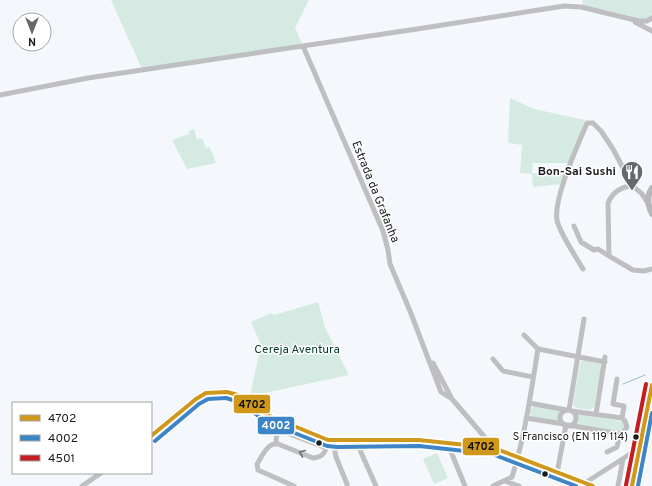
<svg xmlns="http://www.w3.org/2000/svg" width="652" height="486" viewBox="0 0 652 486" font-family="Overpass,sans-serif">
<rect width="100%" height="100%" fill="#f4f8fc"/>
<!-- green -->
<path fill="#d4eae2" d="M 111,0 L 309,0 L 295,28 L 303,46 L 142,69 Z
M 582,0 L 652,0 L 652,16 L 649,18 L 642,19 L 583,5 Z
M 510,98 L 534,109 L 585,120 L 570,163 L 533,163 L 532,173 L 565,175 L 562,184 L 533,187 L 532,174 L 520,173 L 522,145 L 509,143 L 508,142 Z
M 194,129 L 197,139 L 202,138 L 206,148 L 210,147 L 216,163 L 187,169 L 172,140 L 189,134 L 188,131 Z
M 318,302 L 325,327 L 349,375 L 250,396 L 261,345 L 251,322 L 271,313 L 274,315 Z
M 583,360 L 600,364 L 601,369 L 594,407 L 590,410 L 576,408 L 573,405 L 580,363 Z
M 534,406 L 561,411 L 558,416 L 559,421 L 532,417 L 530,413 L 530,409 Z
M 577,414 L 620,421 L 623,422 L 625,426 L 621,432 L 575,424 L 577,418 Z
M 437,453 L 448,478 L 434,484 L 423,459 Z"/>
<g fill="none" stroke-linecap="round" stroke-linejoin="round">
<!-- stream -->
<path stroke="#9abebe" stroke-width="1" d="M 623,384 L 645,375"/>
<!-- minor -->
<path stroke="#bfbfc1" stroke-width="5" d="M 635,22 L 652,31
M 303,46 L 383,231 L 388,250 L 390,264 L 410,311 L 441,392 L 452,399
M 0,95 L 88,78 L 417,29 L 564,6 L 581,7 L 639,21 L 647,21 L 652,18
M 574,226 L 581,242 L 594,250 L 598,249 L 609,256 L 633,270 L 644,271 L 652,269
M 609,256 L 608,203 C 613,191 621,188 632,185
M 583,269 C 576,257 559,232 557,220 C 553,199 578,145 587,123 L 593,123 L 601,131 L 613,149 L 632,185 L 642,194 L 648,203
M 524,335 L 538,349 L 605,362
M 493,359 L 503,371 L 533,377
M 433,363 L 452,399 L 494,448
M 617,379 L 613,404 L 624,406 L 622,418
M 529,403 L 567,410
M 569,410 L 584,319
M560 418a8 8 0 1 1 16 0a8 8 0 1 1-16 0Z
M 596,414 L 605,357
M 526,418 L 564,424
M 568,425 L 620,434 L 623,433 L 627,427 L 625,421 L 622,418 L 571,411
M 151,436 L 196,399 L 206,393 L 227,392 L 238,395 L 245,399 L 267,415 L 328,440 L 337,441 L 356,441 L 419,440 L 494,448 L 518,458 L 593,486
M 337,441 L 335,452 L 336,457 L 347,484 L 347,486
M 356,441 L 376,486
M 447,442 L 465,486
M 277,444 C 275,438 277,433 282,431 L 326,448
M 607,452 L 617,447 L 620,434
M 557,473 L 566,425
M 505,481 L 519,486
M 586,483 L 588,481 L 635,451
M 82,486 L 101,473
M 294,486 L 258,470 L 257,464 C 262,456 268,442 278,444 L 313,458 C 325,457 326,450 328,440
M 493,486 L 512,477 C 525,436 531,392 538,349
M 618,486 L 623,459"/>
<!-- major -->
<path stroke="#b8b7bb" stroke-width="6" d="M 652,188 C 646,197 648,206 652,214
M 632,486 L 640,448 L 648,401 L 652,385"/>
<!-- bus-1 casing -->
<g stroke="#fff" stroke-width="7">
<path id="bus-1" d="M 151,436 L 196,399 L 206,393 L 227,392 L 238,395 L 245,399 L 267,415 L 328,440 L 419,440 L 494,448 L 593,486
M 632,486 L 652,385"/>
</g>
<!-- bus-2 casing -->
<g stroke="#fff" stroke-width="7">
<path id="bus-2" d="M 155,441 L 199,404 L 208,399 L 226,398 L 236,401 L 242,404 L 265,421 L 327,446 L 337,447 L 419,446 L 492,454 L 576,486
M 638,486 L 652,413"/>
</g>
<!-- bus-3 casing -->
<g stroke="#fff" stroke-width="7">
<path id="bus-3" d="M 626,485 L 646,384"/>
</g>
<!-- bus-1 -->
<use href="#bus-1" stroke="#d0981b" stroke-width="4"/>
<!-- bus-2 -->
<use href="#bus-2" stroke="#3d85c6" stroke-width="4"/>
<!-- bus-3 -->
<use href="#bus-3" stroke="#c61d23" stroke-width="4"/>
</g>
<!-- one-way arrows -->
<defs><path id="oneway-chevron" d="M-2-3.5L2.5 0L-2 3.5" fill="none" stroke-width="1.6" stroke-linecap="round" stroke-linejoin="round"/></defs>
<use stroke="#6c6e70" href="#oneway-chevron" transform="translate(302 453) rotate(-158)"/>
<!-- icons -->
<defs>
<g id="restaurant-pin" transform="scale(1.15)"><path d="M0 17L-7.5 6A9.5 9.5 0 1 1 7.5 6Z" fill="#66696c" stroke="#fff"/><path d="M-5-6h1v4h1v-4h1v4h1v-4h1v5L-1.5 .5V6h-2V.5L-5-1ZM5-6V6H3V1.5H1.5Q1.5-4 5-6Z" fill="#fff"/></g>
</defs>
<g fill-rule="evenodd">
<use href="#restaurant-pin" x="632" y="172"/>
</g>
<!-- markers -->
<g fill="#1a1c1f" stroke="#fff" stroke-width="1.5">
<circle cx="636" cy="437" r="3.5"/>
<circle cx="319" cy="443" r="3.5"/>
<circle cx="545" cy="474" r="3.5"/>
</g>
<g text-anchor="middle" dominant-baseline="central" stroke-width="3" stroke-linejoin="round" paint-order="stroke">
<!-- bus labels -->
<g font-size="11" fill="#1a1c1f" stroke="#fff" text-anchor="end">
<text x="628" y="437">S Francisco (EN 119 114)</text>
</g>
<!-- poi labels -->
<g font-size="12" font-weight="bold" fill="#1a1c1f" stroke="#fff" text-anchor="end">
<text x="616" y="172">Bon-Sai Sushi</text>
</g>
<!-- street labels -->
<g font-size="12" fill="#1a1c1f" stroke="#fff">
<text transform="translate(375 192) rotate(68)">Estrada da Grafanha</text>
</g>
<!-- park labels -->
<g font-size="12" fill="#043d2b" stroke="#fff">
<text x="297" y="350">Cereja Aventura</text>
</g>
</g>
<g stroke="#fff" stroke-width="1.5">
<rect x="233" y="394" width="38" height="20" rx="4" fill="#d0981b"/>
<rect x="257" y="416" width="38" height="19" rx="4" fill="#3d85c6"/>
<rect x="462" y="437" width="38" height="19" rx="4" fill="#d0981b"/>
</g>
<g font-size="11" text-anchor="middle" font-weight="bold" fill="#fff">
<text x="276" y="429">4002</text>
</g>
<g font-size="11" text-anchor="middle" font-weight="bold" fill="#111">
<text x="252" y="408">4702</text>
<text x="481" y="450">4702</text>
</g>
<!-- legend -->
<rect x="12" y="402" width="140" height="72" fill="#ffffff" stroke="#a3a4a5"/>
<rect x="20" y="415" width="20" height="6" fill="#d0981b" stroke="#a3a4a5"/>
<text x="48" y="422" font-size="12" fill="#1a1c1f">4702</text>
<rect x="20" y="435" width="20" height="6" fill="#3d85c6" stroke="#a3a4a5"/>
<text x="48" y="442" font-size="12" fill="#1a1c1f">4002</text>
<rect x="20" y="455" width="20" height="6" fill="#c61d23" stroke="#a3a4a5"/>
<text x="48" y="462" font-size="12" fill="#1a1c1f">4501</text>
<!-- north arrow -->
<g transform="translate(32 32) rotate(180)"><circle r="19" fill="#ffffff" stroke="#a3a4a5"/>
<path d="M0-3L7 15L0 10L-7 15Z" fill="#66696c"/>
<text y="-6" font-size="11" font-weight="bold" text-anchor="middle" fill="#1a1c1f">N</text>
</g>
</svg>
